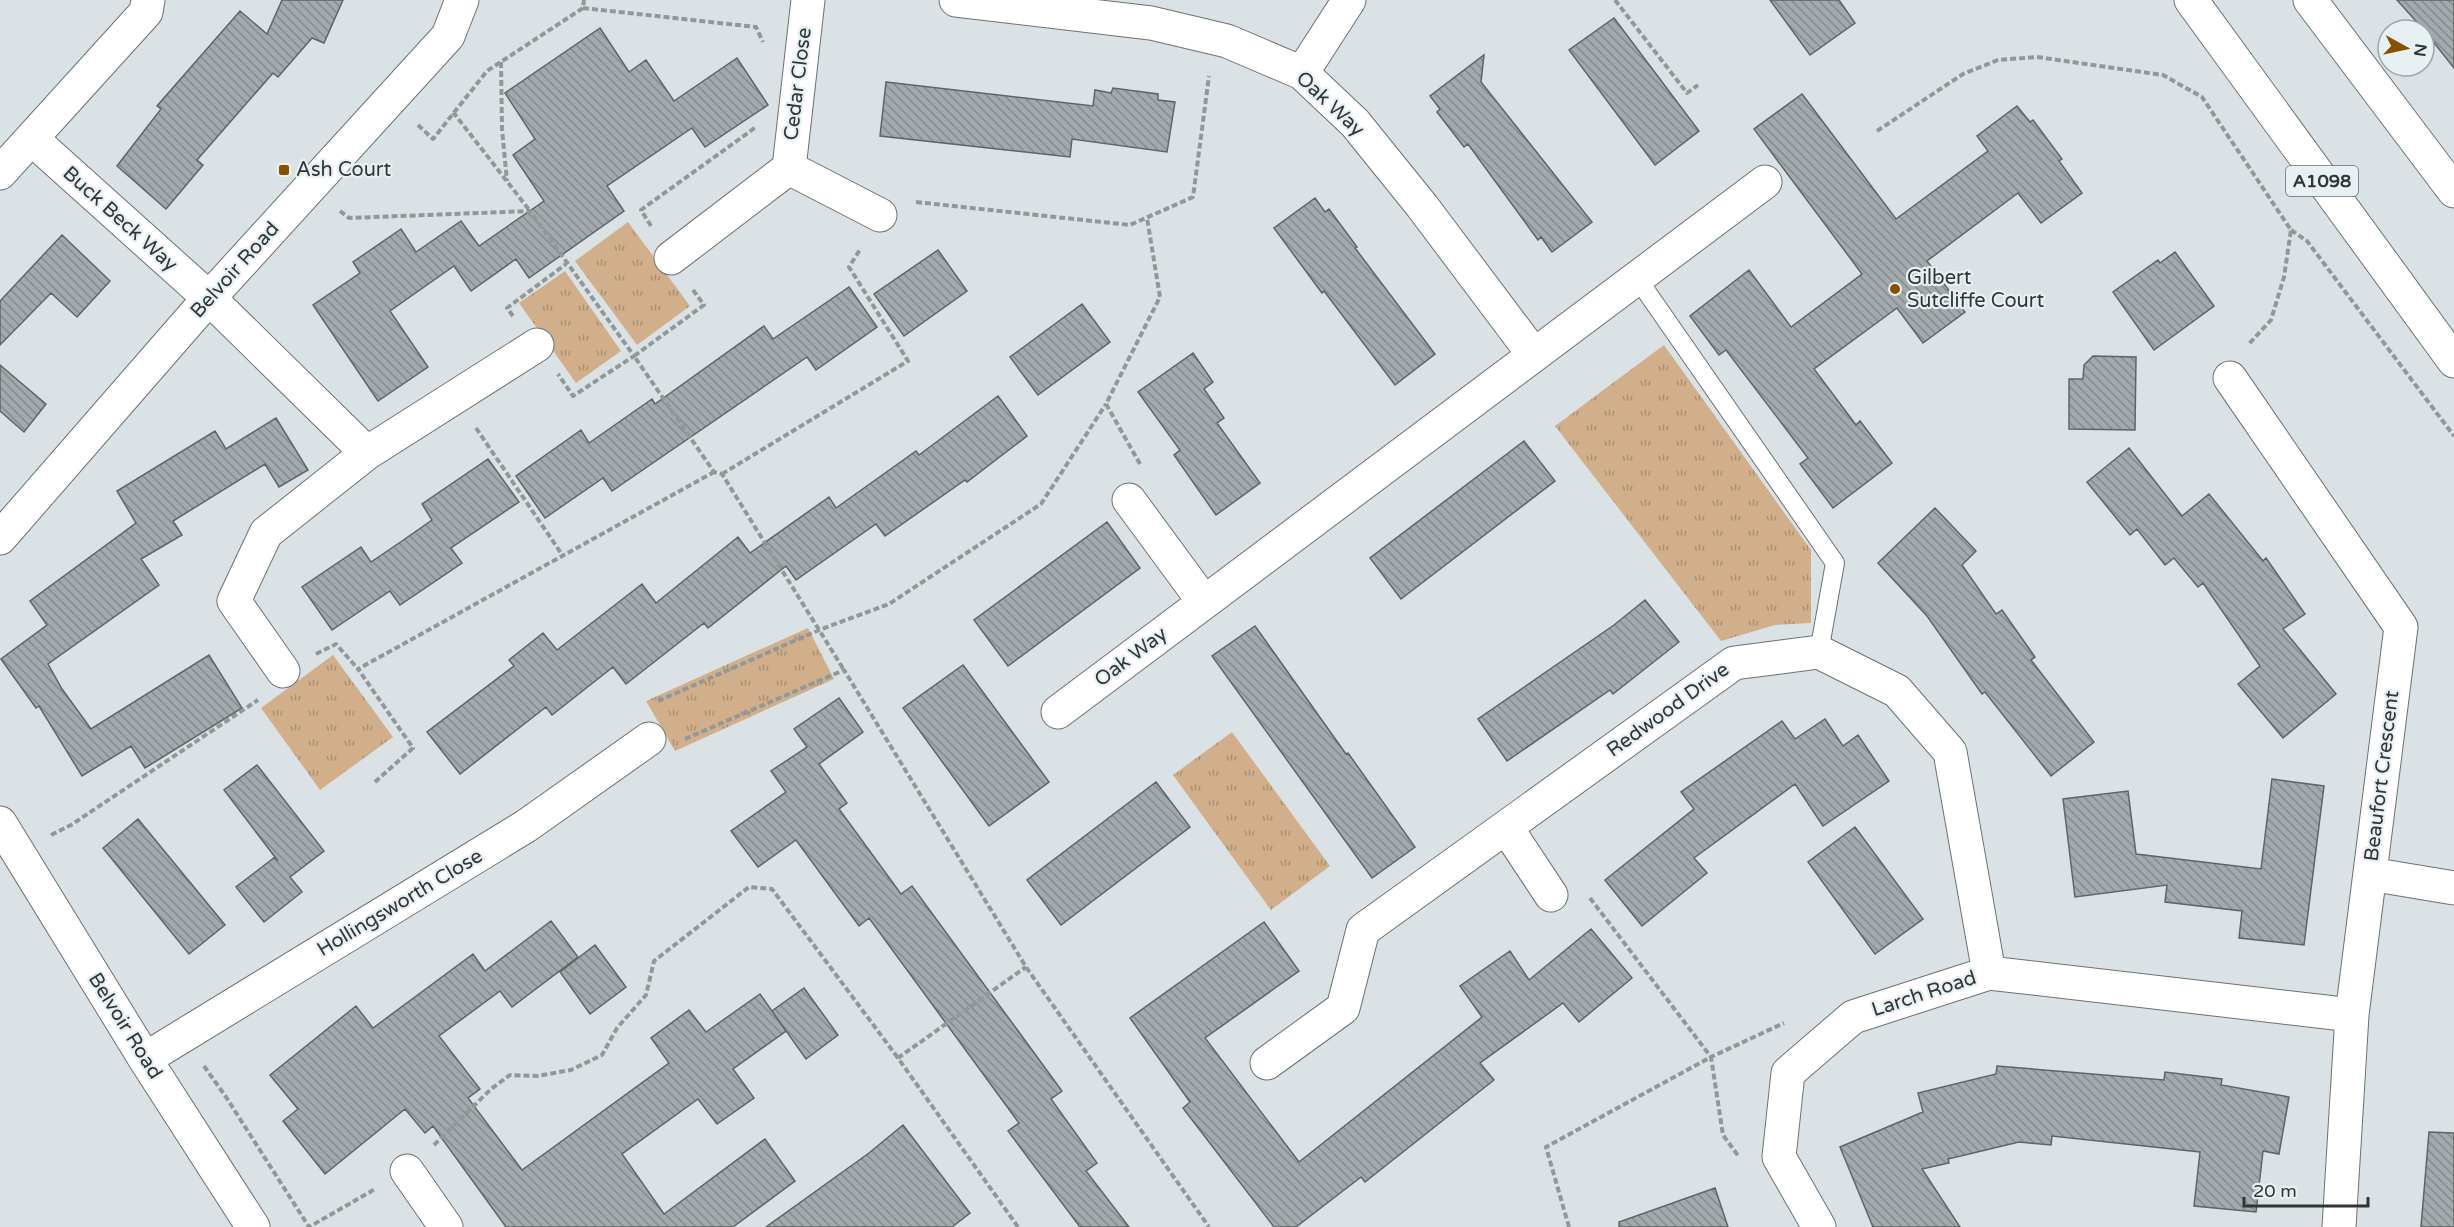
<svg xmlns="http://www.w3.org/2000/svg" width="2454" height="1227" viewBox="0 0 2454 1227" font-family="'Varela Round',sans-serif">
<defs>
<pattern id="grass-tufts" width="24" height="20" patternUnits="userSpaceOnUse" patternTransform="scale(1.5)"><rect width="24" height="20" fill="#d2af8b"/><path d="M3 7l-1-3M5 7V3M7 7l1-3M15 17l-1-3M17 17v-4M19 17l1-3" fill="none" stroke="#ab8f72"/></pattern>
<pattern id="building-back-hatch" width="6" height="6" patternUnits="userSpaceOnUse" patternTransform="scale(1.5)"><rect width="6" height="6" fill="#a2aaad"/><path d="M-1 5l2 2M0 0l6 6M5-1l2 2" fill="none" stroke="#858b8e"/></pattern>
</defs>
<rect width="100%" height="100%" fill="#dae2e5"/>
<!-- grass -->
<path fill="url(#grass-tufts)" d="M 628,222 L 690,306 L 637,345 L 575,261 Z
M 565,271 L 621,351 L 576,383 L 519,303 Z
M 1664,345 L 1811,550 L 1811,623 L 1775,625 L 1721,641 L 1555,426 Z
M 808,628 L 834,679 L 675,751 L 646,701 Z
M 333,655 L 393,737 L 320,790 L 261,708 Z
M 1232,732 L 1330,866 L 1271,910 L 1173,775 Z"/>
<!-- building -->
<path fill="url(#building-back-hatch)" stroke="#5e6567" stroke-width="1.5" d="M 282,0 L 343,0 L 324,43 L 312,38 L 278,77 L 273,73 L 197,160 L 203,165 L 166,209 L 117,166 L 161,109 L 157,106 L 240,11 L 267,34 Z
M 1770,0 L 1839,0 L 1855,23 L 1810,55 Z
M 2397,0 L 2454,0 L 2454,68 L 2424,30 Z
M 1614,18 L 1699,131 L 1655,165 L 1569,50 Z
M 600,28 L 629,72 L 646,60 L 674,101 L 737,58 L 768,105 L 705,147 L 692,128 L 607,186 L 624,211 L 529,278 L 516,259 L 471,291 L 454,266 L 390,311 L 428,367 L 378,401 L 313,305 L 360,273 L 353,262 L 401,229 L 416,252 L 461,221 L 479,246 L 544,201 L 513,155 L 535,139 L 505,93 Z
M 1484,55 L 1481,82 L 1592,222 L 1552,252 L 1541,237 L 1538,240 L 1468,144 L 1464,147 L 1437,112 L 1440,109 L 1430,96 Z
M 886,82 L 1093,106 L 1095,90 L 1111,93 L 1113,88 L 1158,94 L 1158,100 L 1175,102 L 1167,152 L 1072,139 L 1070,157 L 880,136 Z
M 1802,94 L 1896,219 L 1988,151 L 1977,136 L 2017,106 L 2030,122 L 2033,120 L 2062,159 L 2059,161 L 2082,193 L 2041,223 L 2018,193 L 1927,261 L 1965,312 L 1923,343 L 1897,308 L 1814,369 L 1856,425 L 1860,421 L 1892,463 L 1833,508 L 1800,464 L 1808,458 L 1726,350 L 1719,355 L 1690,316 L 1749,270 L 1791,327 L 1862,274 L 1754,129 Z
M 1315,198 L 1325,212 L 1329,209 L 1357,247 L 1355,248 L 1435,354 L 1395,385 L 1324,291 L 1322,293 L 1274,228 Z
M 62,235 L 110,281 L 77,317 L 51,293 L 0,345 L 0,301 Z
M 938,250 L 967,291 L 904,336 L 874,294 Z
M 2175,252 L 2214,306 L 2154,350 L 2113,292 L 2158,260 L 2160,263 Z
M 849,287 L 877,327 L 816,370 L 807,357 L 612,491 L 603,478 L 545,518 L 516,476 L 581,430 L 589,443 L 652,399 L 655,404 L 764,326 L 773,339 Z
M 1082,304 L 1110,342 L 1038,395 L 1010,357 Z
M 1193,353 L 1213,382 L 1204,389 L 1224,418 L 1217,423 L 1260,483 L 1216,515 L 1174,455 L 1180,450 L 1138,392 Z
M 2093,356 L 2136,357 L 2135,430 L 2069,429 L 2069,379 L 2083,379 L 2084,365 Z
M 0,365 L 46,404 L 24,432 L 0,411 Z
M 998,396 L 1027,436 L 967,482 L 965,480 L 885,536 L 876,524 L 796,580 L 786,566 L 708,628 L 704,623 L 626,684 L 613,667 L 552,715 L 546,707 L 460,774 L 427,732 L 514,666 L 509,660 L 543,633 L 557,650 L 642,584 L 656,603 L 738,537 L 750,553 L 829,497 L 836,508 L 916,451 L 919,455 Z
M 276,418 L 308,470 L 279,487 L 265,464 L 173,521 L 182,535 L 141,559 L 159,585 L 48,664 L 62,689 L 91,729 L 209,655 L 242,708 L 145,768 L 131,746 L 82,776 L 39,706 L 36,708 L 1,659 L 47,625 L 30,601 L 136,523 L 117,491 L 215,431 L 226,449 Z
M 1524,441 L 1555,481 L 1401,599 L 1370,558 Z
M 2129,448 L 2182,516 L 2209,494 L 2263,561 L 2266,558 L 2305,614 L 2283,629 L 2336,694 L 2283,738 L 2238,684 L 2260,666 L 2203,583 L 2198,587 L 2174,558 L 2165,565 L 2137,529 L 2130,535 L 2087,482 Z
M 488,459 L 519,502 L 451,548 L 462,563 L 400,605 L 390,591 L 332,630 L 302,587 L 361,547 L 371,562 L 402,541 L 432,520 L 422,504 Z
M 1935,508 L 1976,551 L 1962,565 L 1996,614 L 2002,610 L 2035,657 L 2031,660 L 2094,742 L 2051,776 L 1985,692 L 1982,694 L 1927,616 L 1878,563 Z
M 1107,522 L 1140,568 L 1008,666 L 974,620 Z
M 1645,600 L 1679,642 L 1613,694 L 1610,690 L 1507,761 L 1478,719 L 1614,625 Z
M 1255,626 L 1346,754 L 1348,753 L 1415,847 L 1372,878 L 1212,656 Z
M 963,665 L 1049,782 L 989,826 L 903,708 Z
M 839,698 L 863,732 L 819,764 L 847,803 L 839,809 L 901,894 L 912,886 L 1062,1091 L 1051,1099 L 1097,1163 L 1086,1171 L 1129,1227 L 1080,1227 L 1008,1131 L 1019,1123 L 869,918 L 859,926 L 796,840 L 758,867 L 731,831 L 786,792 L 771,771 L 807,747 L 794,729 Z
M 1825,719 L 1843,746 L 1858,735 L 1889,781 L 1823,826 L 1795,784 L 1694,858 L 1707,873 L 1642,926 L 1605,880 L 1694,809 L 1681,792 L 1782,721 L 1795,739 Z
M 257,765 L 324,851 L 290,877 L 302,892 L 264,922 L 236,887 L 275,857 L 278,861 L 224,790 Z
M 2272,779 L 2324,786 L 2304,945 L 2239,938 L 2242,911 L 2165,902 L 2167,885 L 2075,897 L 2063,799 L 2128,791 L 2136,854 L 2261,869 Z
M 1156,782 L 1190,827 L 1061,925 L 1027,880 Z
M 138,819 L 225,925 L 189,954 L 103,848 Z
M 1855,827 L 1923,919 L 1875,954 L 1808,862 Z
M 551,921 L 578,957 L 512,1007 L 500,991 L 439,1036 L 480,1089 L 468,1098 L 522,1170 L 669,1063 L 651,1038 L 689,1010 L 706,1032 L 760,994 L 786,1031 L 733,1069 L 754,1098 L 717,1124 L 698,1099 L 622,1154 L 664,1214 L 765,1139 L 795,1181 L 733,1227 L 506,1227 L 433,1126 L 425,1133 L 405,1109 L 325,1174 L 283,1121 L 298,1109 L 270,1075 L 356,1006 L 373,1028 L 473,954 L 485,971 Z
M 1264,922 L 1299,971 L 1205,1038 L 1299,1162 L 1482,1017 L 1460,986 L 1510,951 L 1529,980 L 1591,929 L 1632,978 L 1579,1022 L 1563,1003 L 1480,1063 L 1494,1080 L 1365,1182 L 1361,1177 L 1296,1227 L 1274,1227 L 1183,1108 L 1190,1102 L 1130,1018 Z
M 595,945 L 626,987 L 590,1014 L 560,972 Z
M 804,988 L 838,1035 L 806,1059 L 772,1011 Z
M 1997,1066 L 2164,1080 L 2165,1072 L 2222,1079 L 2221,1085 L 2289,1097 L 2279,1154 L 2263,1151 L 2256,1212 L 2194,1206 L 2200,1152 L 2052,1136 L 2051,1145 L 2019,1142 L 1948,1159 L 1949,1163 L 1922,1169 L 1960,1227 L 1873,1227 L 1840,1147 L 1923,1112 L 1918,1093 L 1996,1074 Z
M 903,1125 L 970,1213 L 952,1227 L 766,1227 L 869,1153 Z
M 2429,1132 L 2454,1133 L 2454,1227 L 2421,1227 Z
M 1715,1188 L 1728,1227 L 1619,1227 L 1619,1222 Z"/>
<g fill="none" stroke-linecap="round" stroke-linejoin="round">
<!-- lane casing -->
<g stroke="#6a7274" stroke-width="20">
<path id="lane" d="M 1637,278 L 1835,563 L 1819,652"/>
</g>
<!-- street casing -->
<g stroke="#6a7274" stroke-width="35">
<path id="street" d="M 956,0 L 1151,23 L 1227,41 L 1302,73 L 1355,123 L 1422,206 L 1534,355
M 2310,0 L 2454,191
M 1302,73 L 1349,0
M 32,139 L 209,298 L 367,453
M 789,168 L 880,215
M 0,173 L 146,12 L 148,0
M 671,258 L 789,168 L 808,0
M 2230,378 L 2401,627 L 2352,1015 L 2339,1227
M 1129,500 L 1204,602
M 0,538 L 209,298 L 448,36 L 462,0
M 283,671 L 234,601 L 266,533 L 367,453 L 537,345
M 1058,712 L 1765,182
M 0,823 L 145,1059 L 253,1227
M 1506,827 L 1551,895
M 2370,874 L 2454,888
M 145,1059 L 526,826 L 649,739
M 1267,1063 L 1343,1008 L 1363,930 L 1734,663 L 1819,652 L 1897,691 L 1950,752 L 1989,973
M 407,1171 L 446,1227
M 1819,1227 L 1779,1157 L 1788,1073 L 1853,1017 L 1989,973 L 2352,1015"/>
</g>
<!-- primary casing -->
<g stroke="#6a7274" stroke-width="35">
<path id="primary" d="M 2191,0 L 2454,361"/>
</g>
<!-- path -->
<path stroke="#91989a" stroke-width="4" stroke-dasharray="6 3" stroke-linecap="butt" d="M 1615,0 L 1687,93 L 1698,85
M 583,8 L 756,27 L 763,42
M 501,62 L 502,129 L 507,181
M 453,112 L 530,211
M 418,125 L 433,139 L 487,71 L 583,8 L 584,0
M 1877,131 L 1963,74 L 1998,60 L 2037,57 L 2163,75 L 2202,97 L 2291,230 L 2284,277 L 2271,320 L 2248,345
M 916,202 L 1130,225 L 1193,197 L 1209,76
M 340,211 L 349,218 L 530,211 L 634,356 L 573,396 L 558,374
M 651,226 L 641,210 L 756,127
M 2291,230 L 2307,241 L 2454,436
M 693,290 L 704,305 L 634,356 L 714,472 L 722,474 L 844,670
M 513,316 L 507,308 L 566,264
M 476,428 L 563,556
M 1140,464 L 1106,404 L 1160,297 L 1147,218
M 722,474 L 908,361 L 849,267 L 861,248
M 316,654 L 336,644 L 358,669
M 658,701 L 819,630 L 889,604 L 1041,504 L 1106,404
M 685,739 L 844,670 L 1026,967 L 1209,1227
M 375,782 L 413,748 L 358,669 L 714,472
M 51,835 L 71,825 L 258,700
M 1590,898 L 1711,1057 L 1784,1023
M 204,1066 L 226,1097 L 309,1227 L 375,1189
M 434,1145 L 491,1089 L 510,1075 L 537,1076 L 571,1070 L 602,1055 L 617,1028 L 646,995 L 654,961 L 749,887 L 772,889 L 898,1058
M 1018,1227 L 898,1058 L 1026,967
M 1569,1227 L 1546,1147 L 1711,1057 L 1723,1135 L 1739,1157"/>
<!-- lane -->
<use href="#lane" stroke="#fff" stroke-width="18"/>
<!-- street -->
<use href="#street" stroke="#fff" stroke-width="33"/>
<!-- primary -->
<use href="#primary" stroke="#fff" stroke-width="33"/>
</g>
<!-- markers -->
<g fill="#875100" stroke="#e7f0f2" stroke-width="2">
<rect x="278" y="164" width="12" height="12" rx="3"/>
<circle cx="1895" cy="289" r="6"/>
</g>
<g text-anchor="middle" dominant-baseline="central" stroke-width="4.5" stroke-linejoin="round" paint-order="stroke">
<!-- shield labels -->
<rect fill="#e7f0f2" stroke="#686d6e" stroke-width="1.5" x="2286" y="166" width="72" height="30" rx="4.5"/>
<g font-size="18" font-weight="bold" fill="#313536">
<text x="2322" y="181">A1098</text>
</g>
<!-- street labels -->
<g font-size="20" fill="#313536" stroke="#e7f0f2">
<text transform="translate(798 84) rotate(-83)">Cedar Close</text>
<text transform="translate(1330 104) rotate(43)">Oak Way</text>
<text transform="translate(120 219) rotate(42)">Buck Beck Way</text>
<text transform="translate(235 270) rotate(-48)">Belvoir Road</text>
<text transform="translate(1131 657) rotate(-37)">Oak Way</text>
<text transform="translate(1668 710) rotate(-36)">Redwood Drive</text>
<text transform="translate(2382 776) rotate(-83)">Beaufort Crescent</text>
<text transform="translate(400 903) rotate(-31)">Hollingsworth Close</text>
<text transform="translate(1924 994) rotate(-18)">Larch Road</text>
<text transform="translate(125 1026) rotate(58)">Belvoir Road</text>
</g>
<!-- poi labels -->
<g font-size="20" fill="#313536" stroke="#e7f0f2" text-anchor="start">
<text x="296" y="170">Ash Court</text>
<text x="1907" y="278">Gilbert<tspan x="1907" dy="23">Sutcliffe Court</tspan></text>
</g>
</g>
<!-- north arrow -->
<g transform="translate(2406 48) rotate(98)"><circle r="28" fill="#e7f0f2" stroke="#9ea5a7" stroke-width="1.5"/>
<path d="M0-4.5L10 22L0 15L-10 22Z" fill="#875100"/>
<text y="-9" font-size="16" font-weight="bold" text-anchor="middle" fill="#313536">N</text>
</g>
<!-- scale -->
<path d="M2244 1197v9h124v-9" fill="none" stroke="#313536" stroke-width="3"/>
<text x="2253" y="1197" font-size="18" fill="#313536" stroke="#e7f0f2" stroke-width="4.5" paint-order="stroke">20 m</text>
</svg>
